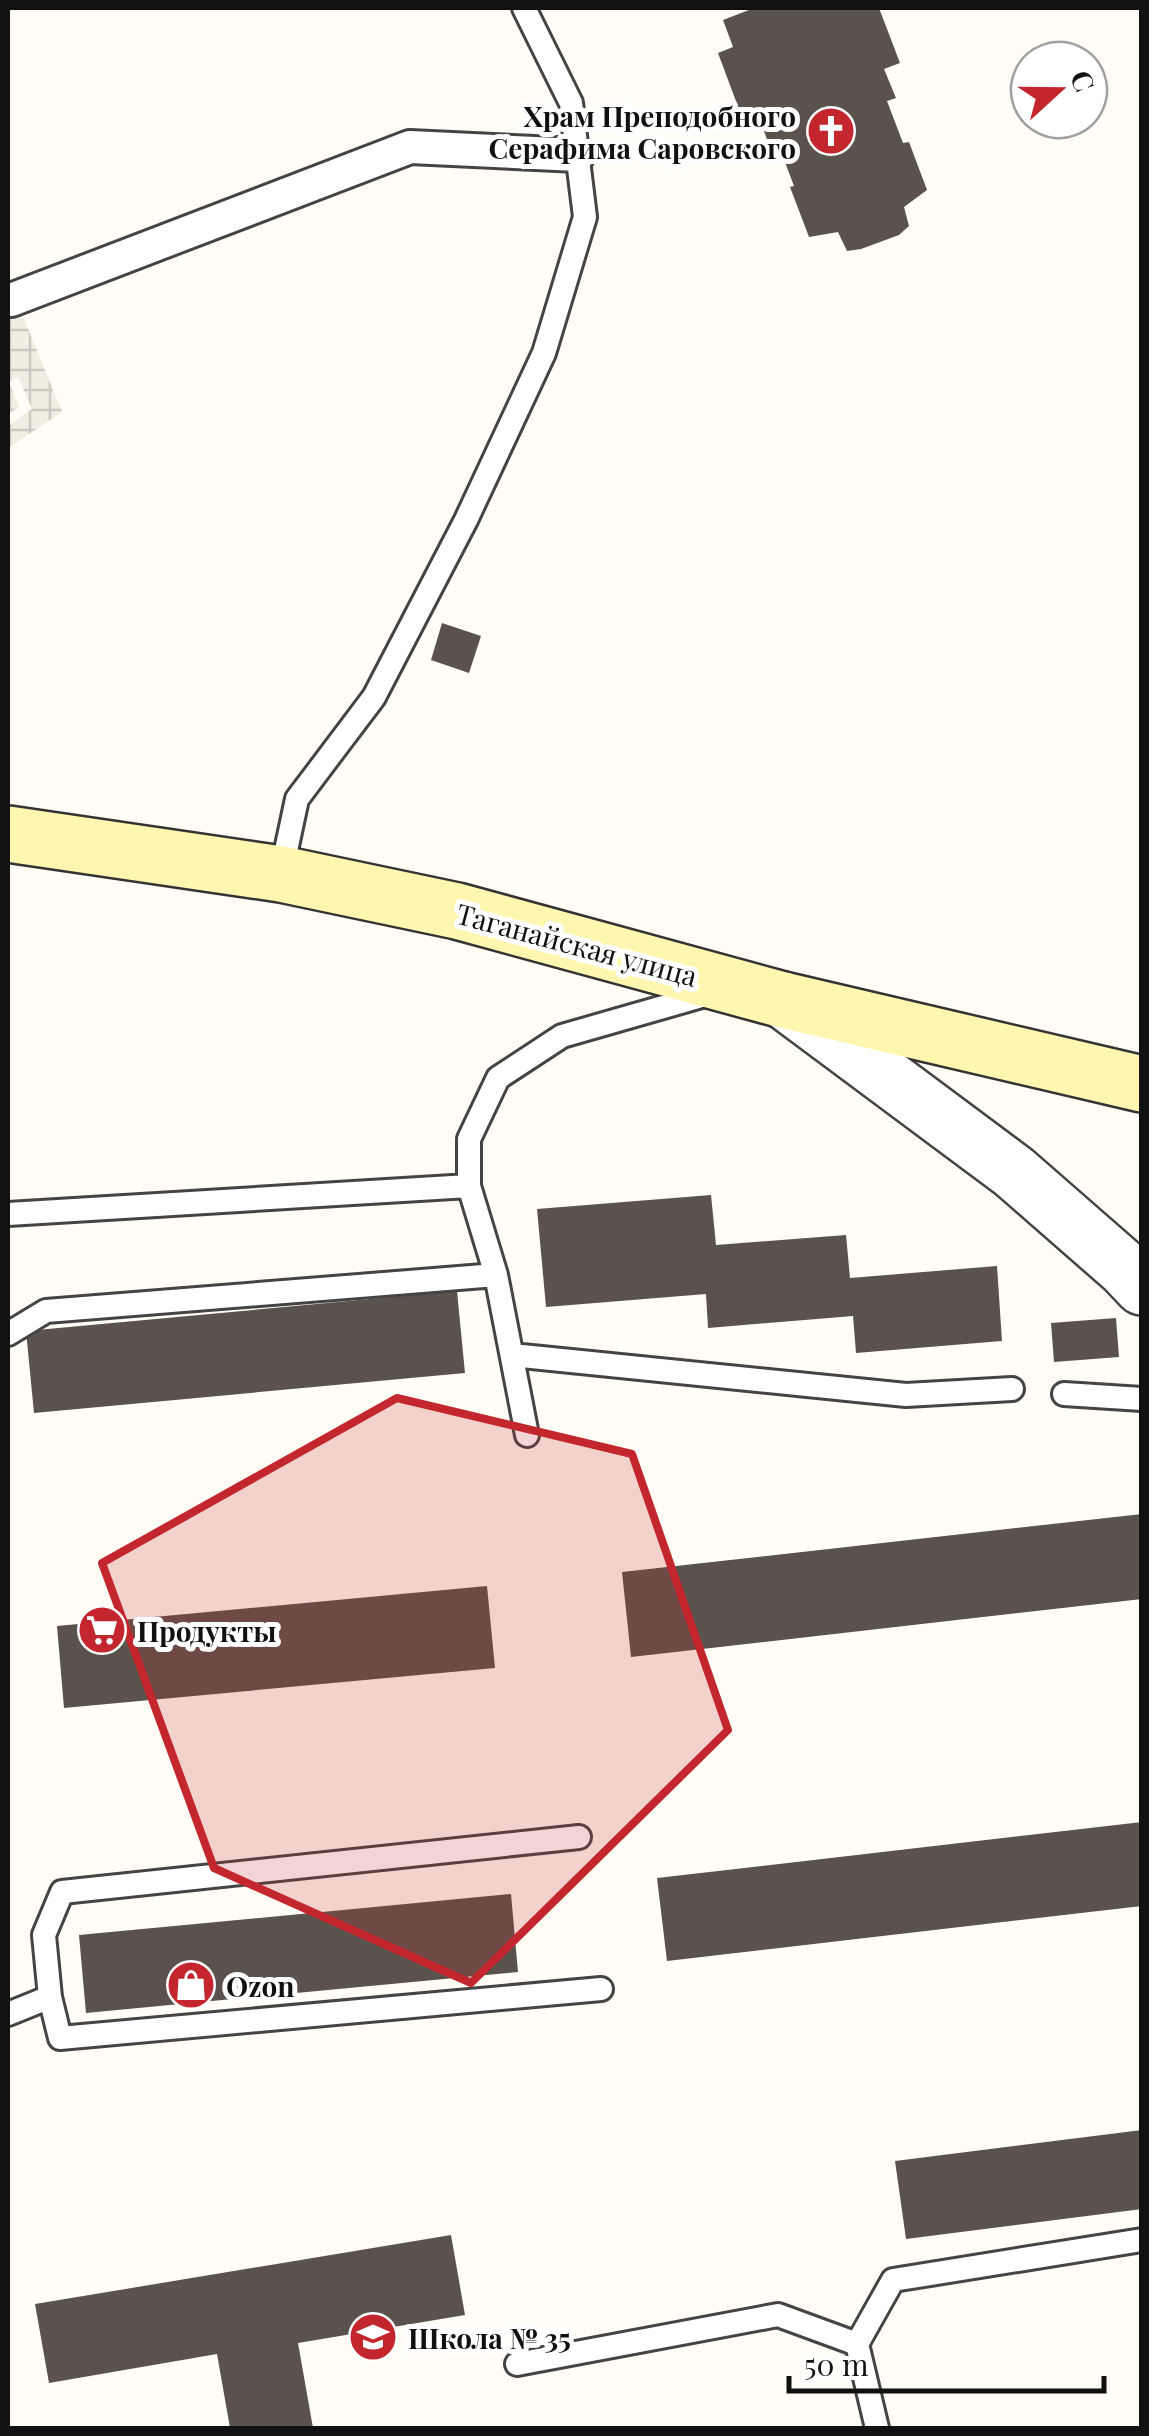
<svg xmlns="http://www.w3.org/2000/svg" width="1149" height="2436" viewBox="0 0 1149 2436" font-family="'Playfair Display',serif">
<defs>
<pattern id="plaza-grid" width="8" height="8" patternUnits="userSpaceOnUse" patternTransform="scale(2.5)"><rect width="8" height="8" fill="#f1ede2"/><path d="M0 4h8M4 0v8" fill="none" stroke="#cecac1"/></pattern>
</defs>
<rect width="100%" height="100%" fill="#fffdf5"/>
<!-- plaza -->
<path fill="url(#plaza-grid)" d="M 8,280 L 62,412 L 8,448 L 8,426 L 32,409 L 18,377 L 9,382 L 19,407 L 8,414 Z"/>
<!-- building -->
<path fill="#5a524d" d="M 748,8 L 879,8 L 900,63 L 884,69 L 896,98 L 887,101 L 903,143 L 909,142 L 927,190 L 904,207 L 909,226 L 899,235 L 861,249 L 847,251 L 838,232 L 809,237 L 790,187 L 794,186 L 777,141 L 769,145 L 758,114 L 743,120 L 718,53 L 733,47 L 723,20 L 749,10 Z
M 442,623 L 481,636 L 469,673 L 431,660 Z
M 711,1195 L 716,1245 L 846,1235 L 850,1278 L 997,1266 L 1002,1341 L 856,1353 L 853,1316 L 708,1328 L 706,1294 L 546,1307 L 537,1209 Z
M 457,1291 L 465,1373 L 34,1413 L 26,1331 Z
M 1116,1318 L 1119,1357 L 1054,1362 L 1051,1323 Z
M 1142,1514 L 1142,1599 L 631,1657 L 622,1572 Z
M 487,1586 L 495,1668 L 64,1708 L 57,1626 Z
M 1142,1822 L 1142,1906 L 667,1961 L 657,1878 Z
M 511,1894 L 518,1972 L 86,2013 L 79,1935 Z
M 1142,2130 L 1142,2209 L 906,2239 L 895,2161 Z
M 451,2235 L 465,2315 L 298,2343 L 313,2428 L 230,2428 L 217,2354 L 49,2383 L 35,2304 Z"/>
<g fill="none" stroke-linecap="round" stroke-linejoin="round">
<!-- service casing -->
<g stroke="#444" stroke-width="28">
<path id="service" d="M 281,874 L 297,799 L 374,697 L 466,520 L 544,353 L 585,217 L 571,103 L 524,8
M 8,1214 L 469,1186
M 8,1334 L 46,1311 L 496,1275
M 512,1355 L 906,1395 L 1012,1389
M 1064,1394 L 1142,1399
M 527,1435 L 496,1275 L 469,1186 L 469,1139 L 498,1078 L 562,1036 L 712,993
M 50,1997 L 60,2038 L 601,1989
M 8,2014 L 50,1997 L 44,1935 L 62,1892 L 579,1837
M 857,2344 L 893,2280 L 1142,2240
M 517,2364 L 778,2315 L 857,2344 L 877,2428"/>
</g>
<!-- pedestrian casing -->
<g stroke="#444" stroke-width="38">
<path id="pedestrian" d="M 11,300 L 410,147 L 578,155"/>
</g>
<!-- tertiary casing -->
<g stroke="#444" stroke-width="60">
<path id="tertiary" d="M 783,1000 L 1014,1172 L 1125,1269 L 1142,1287"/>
</g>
<!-- secondary casing -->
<g stroke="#333" stroke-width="60">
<path id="secondary" d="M 8,834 L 281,874 L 457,911 L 783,1000 L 1142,1084"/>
</g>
<!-- service -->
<use href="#service" stroke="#fff" stroke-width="22"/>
<!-- pedestrian -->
<use href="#pedestrian" stroke="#fff" stroke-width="32"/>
<!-- tertiary -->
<use href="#tertiary" stroke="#fff" stroke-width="55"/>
<!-- secondary -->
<use href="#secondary" stroke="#fff6b0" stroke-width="55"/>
</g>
<!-- marked area -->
<path fill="#c4262e" fill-opacity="0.2" stroke="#c4262e" stroke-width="8" stroke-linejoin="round" d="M 397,1398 L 632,1454 L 728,1730 L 471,1983 L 214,1868 L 102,1563 Z"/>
<!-- icons -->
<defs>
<g id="church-disc" transform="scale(2.5)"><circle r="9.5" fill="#c4262e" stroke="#fff"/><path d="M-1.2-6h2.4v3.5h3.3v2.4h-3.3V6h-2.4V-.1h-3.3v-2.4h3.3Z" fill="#fff"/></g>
<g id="supermarket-disc" transform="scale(2.5)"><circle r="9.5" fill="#c4262e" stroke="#fff"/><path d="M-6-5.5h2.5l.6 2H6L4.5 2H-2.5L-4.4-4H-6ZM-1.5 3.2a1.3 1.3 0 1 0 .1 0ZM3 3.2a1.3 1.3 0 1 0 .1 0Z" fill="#fff"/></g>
<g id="shop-disc" transform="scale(2.5)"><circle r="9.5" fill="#c4262e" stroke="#fff"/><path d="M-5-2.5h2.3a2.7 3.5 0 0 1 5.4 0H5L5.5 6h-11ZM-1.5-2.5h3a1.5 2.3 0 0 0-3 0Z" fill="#fff"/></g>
<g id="school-disc" transform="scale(2.5)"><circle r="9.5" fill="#c4262e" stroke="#fff"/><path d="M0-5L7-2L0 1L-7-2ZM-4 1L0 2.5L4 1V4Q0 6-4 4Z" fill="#fff"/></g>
</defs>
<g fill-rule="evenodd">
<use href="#church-disc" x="831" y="131"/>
<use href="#supermarket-disc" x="102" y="1630"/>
<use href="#shop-disc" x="191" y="1985"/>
<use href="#school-disc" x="373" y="2337"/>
</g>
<g text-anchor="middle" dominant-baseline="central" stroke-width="10" stroke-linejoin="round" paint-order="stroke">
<!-- poi labels -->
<g font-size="28" font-weight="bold" fill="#111" stroke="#fff" text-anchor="start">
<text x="796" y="115" text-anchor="end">Храм Преподобного<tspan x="796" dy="32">Серафима Саровского</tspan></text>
<text x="137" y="1630">Продукты</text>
<text x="226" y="1985">Ozon</text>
<text x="408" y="2337">Школа № 35</text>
</g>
<!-- street labels -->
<g font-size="28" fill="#111" stroke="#fff">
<text transform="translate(577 944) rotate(15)">Таганайская улица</text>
</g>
</g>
<!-- border -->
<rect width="1149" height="2436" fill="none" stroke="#111111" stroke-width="20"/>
<!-- north arrow -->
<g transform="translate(1059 90) rotate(69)"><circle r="48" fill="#ffffff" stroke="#a0a0a0" stroke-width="2.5"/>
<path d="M0-8L18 38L0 25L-18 38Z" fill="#c4262e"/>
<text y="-15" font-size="28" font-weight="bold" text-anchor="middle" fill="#111111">С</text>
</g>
<!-- scale -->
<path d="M789 2376v15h315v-15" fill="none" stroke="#111111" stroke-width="5"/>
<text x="804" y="2376" font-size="30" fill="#111111" stroke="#ffffff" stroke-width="8" paint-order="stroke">50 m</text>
</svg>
